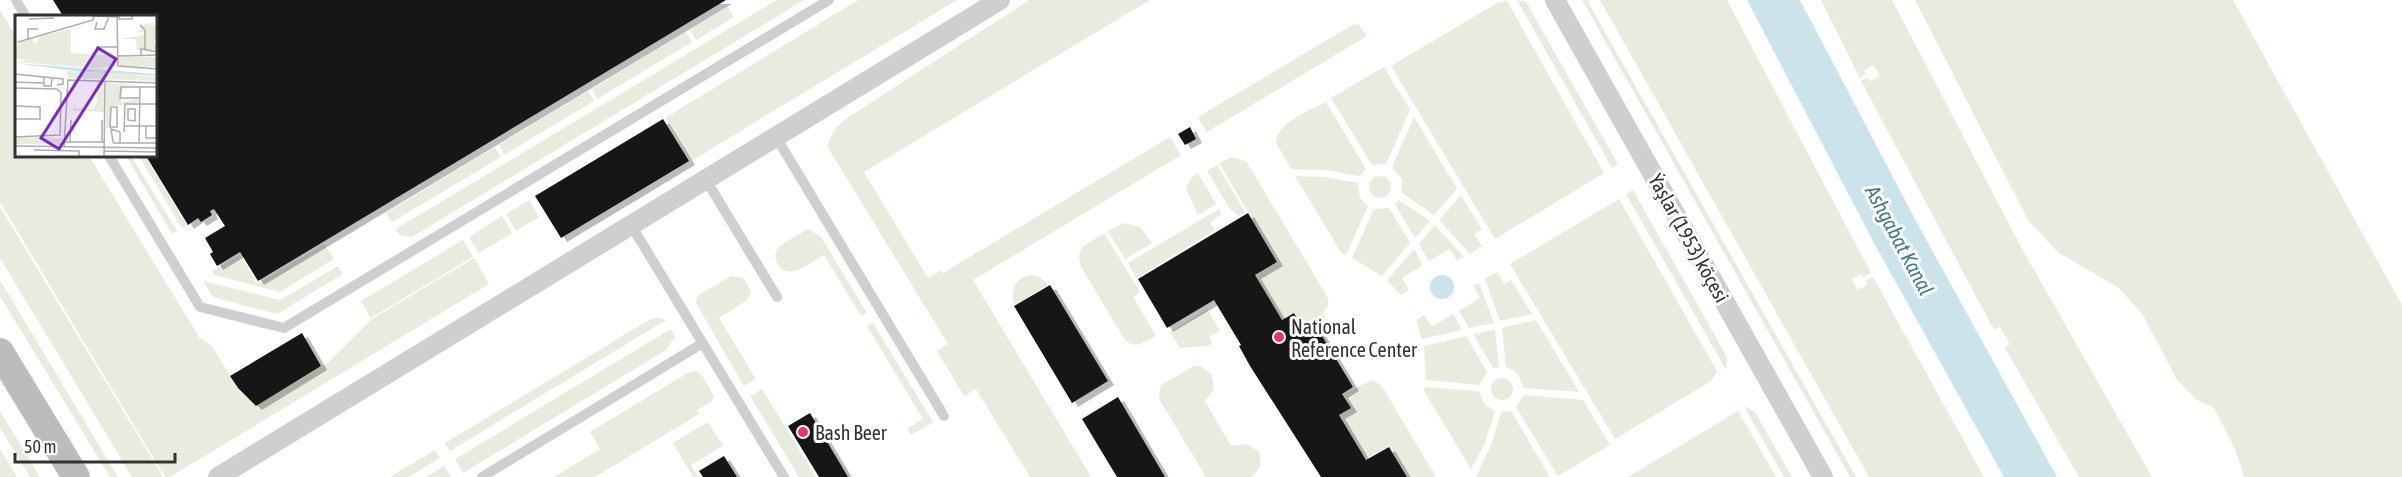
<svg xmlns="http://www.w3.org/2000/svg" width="2402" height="477" viewBox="0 0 2402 477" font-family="'Asap Condensed',sans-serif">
<defs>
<filter id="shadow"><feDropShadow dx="6" dy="4" stdDeviation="0" flood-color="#0004"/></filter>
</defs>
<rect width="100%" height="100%" fill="#fff"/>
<!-- green -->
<path fill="#e7ecde" d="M 777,0 L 804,0 L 412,237 L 399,235 L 396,229 Z
M 858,0 L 957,0 L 691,161 L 665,118 Z
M 1029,0 L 1150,0 L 864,172 L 928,278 L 941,270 L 943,273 L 1170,137 L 1181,155 L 973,280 L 1091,477 L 1030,477 L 976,389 L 964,396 L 937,351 L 948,344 L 827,146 L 834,130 L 844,120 Z
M 1517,0 L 1526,2 L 1618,164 L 1612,168 Z
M 1582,0 L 1587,0 L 1856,477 L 1850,477 Z
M 1600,0 L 1727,0 L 1871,273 L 1863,277 L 1861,274 L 1852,279 L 1858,290 L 1867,285 L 1865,281 L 1873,277 L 1984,477 L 1869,477 Z
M 1821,0 L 1892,0 L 2021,247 L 2152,477 L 2079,477 L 2005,348 L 2010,344 L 2000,327 L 1994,330 L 1861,81 L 1868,78 L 1870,81 L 1880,76 L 1873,65 L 1864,70 L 1866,74 L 1860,78 Z
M 1915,0 L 2233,0 L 2402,305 L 2402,477 L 2244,477 L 2236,451 L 2214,408 L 2197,400 L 2177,380 L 2143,315 L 2119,288 L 2059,253 L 2028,220 Z
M 1507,1 L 1604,173 L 1495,239 L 1391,66 L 1497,3 Z
M 728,7 L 734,17 L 696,40 L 690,30 Z
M 0,10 L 16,37 L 16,156 L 89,156 L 199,337 L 212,346 L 237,388 L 256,406 L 328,363 L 372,319 L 474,258 L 489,284 L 170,477 L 165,477 L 0,202 Z
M 1358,24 L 1367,36 L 1207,132 L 1198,117 L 1352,25 Z
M 686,32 L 692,42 L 597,99 L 592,89 Z
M 1384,67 L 1410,110 L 1386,164 L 1372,165 L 1331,98 Z
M 588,91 L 594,101 L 504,155 L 499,145 Z
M 1326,102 L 1366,169 L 1360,176 L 1326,170 L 1291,169 L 1276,143 C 1277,122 1309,111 1326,102 Z
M 1414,117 L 1457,189 L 1434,215 L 1402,193 L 1402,179 L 1392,167 Z
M 495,147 L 501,157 L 392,222 L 386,213 Z
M 126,156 L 131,156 L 177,231 L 172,234 Z
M 139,156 L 145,156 L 187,225 L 182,228 Z
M 1232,157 L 1246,161 L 1328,298 C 1331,314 1314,319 1302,326 L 1294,313 L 1282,319 L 1256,276 L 1278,262 L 1219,163 Z
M 1217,165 L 1245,212 L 1239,216 L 1230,209 L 1207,171 Z
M 1198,173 L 1216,204 L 1198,215 L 1186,189 L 1191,178 Z
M1369 187a11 11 0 1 1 22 0a11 11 0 1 1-22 0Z
M 1295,176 L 1325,177 L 1358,183 L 1360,198 L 1368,206 L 1346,255 L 1342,254 Z
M 1633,190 L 1727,357 L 1726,370 L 1626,194 Z
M 1461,195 L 1482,230 L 1474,234 L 1482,246 L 1470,254 L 1439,220 Z
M 1619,199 L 1717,371 L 1711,381 L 1615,439 L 1510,264 Z
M 529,200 L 539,217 L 516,231 L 506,214 Z
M 1399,200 L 1430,221 L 1415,238 L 1395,204 Z
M 0,207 L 163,477 L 132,477 L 0,258 Z
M 1389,208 L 1410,243 L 1382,276 L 1352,258 L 1374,209 Z
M 1219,209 L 1222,214 L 1210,222 L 1215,230 L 1136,278 L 1128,263 Z
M 502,216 L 512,233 L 479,253 L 469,237 Z
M 1124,223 L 1140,227 L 1152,243 L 1125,259 L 1108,231 Z
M 1435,225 L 1464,257 L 1457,261 L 1450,249 L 1429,261 L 1419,244 Z
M 808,229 L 821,237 L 867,313 L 861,316 L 824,255 C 812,261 790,282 778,265 C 774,259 775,253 778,247 Z
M 1104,233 L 1140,292 L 1133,297 L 1156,336 C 1145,342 1135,350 1125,340 L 1081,267 L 1079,257 L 1081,248 Z
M 463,240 L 473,257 L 371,318 L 361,301 Z
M 324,244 L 334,259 L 280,292 L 214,275 L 212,271 L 240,255 L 257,284 Z
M 1414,249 L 1423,265 L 1402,278 L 1409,290 L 1401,295 L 1387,280 Z
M 338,266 L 343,274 L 277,314 L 213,297 L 203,281 L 280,300 Z
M 1497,272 L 1504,284 L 1511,280 L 1532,314 L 1500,321 L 1485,279 Z
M 1029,275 L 1040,277 L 1048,285 L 1015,304 C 1009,290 1015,280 1029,275 Z
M 731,276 L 744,278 L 751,292 L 747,300 L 719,318 L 756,379 L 744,386 L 696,303 L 697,296 Z
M 0,280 L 118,477 L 110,477 L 0,296 Z
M 1479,283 L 1494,323 L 1469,328 L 1459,311 L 1480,298 L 1473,286 Z
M 1207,309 L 1220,331 L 1209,337 L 1212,344 L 1207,346 L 1180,348 L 1170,332 Z
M 1453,314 L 1462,330 L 1422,339 L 1416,320 L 1424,315 L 1432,327 Z
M 657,318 L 666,320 L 450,451 L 445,443 L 649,320 Z
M 1536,320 L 1579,392 L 1524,388 L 1518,374 L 1506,367 L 1502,328 Z
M 873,323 L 933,422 L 911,435 L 907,429 L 923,419 L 867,326 Z
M 671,329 L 675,337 L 666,350 L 463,473 L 455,459 Z
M 1495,330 L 1499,367 L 1493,368 L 1473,334 Z
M 1466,336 L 1487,372 L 1479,385 L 1426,380 L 1424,346 Z
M 1194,366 L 1201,366 L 1212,375 L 1214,389 L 1205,401 L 1231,446 L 1247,444 L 1259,452 L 1261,466 L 1252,477 L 1206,477 L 1161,402 L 1159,396 L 1161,385 Z
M 696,371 L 701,374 L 714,396 L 712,401 L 697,410 L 699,414 L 595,477 L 554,477 L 600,449 L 590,432 L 689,372 Z
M1491 389a11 11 0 1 1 22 0a11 11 0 1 1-22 0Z
M 1372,380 L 1381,385 L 1436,477 L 1408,477 L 1389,446 L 1366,459 L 1340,415 L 1351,408 L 1343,394 Z
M 1425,387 L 1479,391 L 1485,405 L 1495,411 L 1485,443 L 1471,469 L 1424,391 Z
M 762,389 L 816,477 L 799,477 L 750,396 Z
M 1524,395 L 1583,400 L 1610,445 L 1558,476 L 1516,407 Z
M 1744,406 L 1755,412 L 1792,477 L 1784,477 Z
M 0,411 L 40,477 L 30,477 L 0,428 Z
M 1511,411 L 1550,477 L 1476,477 L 1491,445 L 1501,412 Z
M 1738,411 L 1776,477 L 1628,477 Z
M 708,422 L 723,446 L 691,465 L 698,477 L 693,477 L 673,443 Z
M 0,449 L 17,477 L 0,477 Z
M 435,450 L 440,458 L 408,477 L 390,477 Z
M 444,466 L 451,477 L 426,477 Z"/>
<!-- water -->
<path fill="#cbe4ec" d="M 1747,0 L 1800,0 L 1916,221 L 2057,477 L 2004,477 L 1874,243 Z
M1430 287a12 12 0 1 1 24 0a12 12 0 1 1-24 0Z"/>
<!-- building -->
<path fill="#191919" filter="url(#shadow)" d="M 53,0 L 726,0 L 258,281 L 240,252 L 217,266 L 210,254 L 213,252 L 205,238 L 225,226 L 214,209 L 210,211 L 212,215 L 201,222 L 198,218 L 188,225 L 146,156 L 156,156 L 156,16 L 63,16 Z
M 663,119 L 689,161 L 561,238 L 535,196 Z
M 1190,127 L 1196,139 L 1185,145 L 1178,134 Z
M 1248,213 L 1277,262 L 1255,275 L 1282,320 L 1294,313 L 1302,327 L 1313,321 L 1353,387 L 1342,394 L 1351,408 L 1339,415 L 1366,460 L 1389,447 L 1407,477 L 1321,477 L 1250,366 L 1239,346 L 1241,345 L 1214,300 L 1167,328 L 1138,279 Z
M 1050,285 L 1108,381 L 1072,403 L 1014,306 Z
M 302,333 L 321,366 L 256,406 L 238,388 L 230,376 Z
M 1118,397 L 1165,477 L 1117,477 L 1082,419 Z
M 810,413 L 848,477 L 819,477 L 788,426 Z
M 724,456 L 737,477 L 703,477 L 699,471 Z"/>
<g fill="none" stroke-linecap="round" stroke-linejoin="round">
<!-- lane -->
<path stroke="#cfcfcf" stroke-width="10" d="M 16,0 L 25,16
M 776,137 L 944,416
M 109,156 L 200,307 L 284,328 L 829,0
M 706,180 L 777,297
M 631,225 L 784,477
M 482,477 L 703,343"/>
<!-- street -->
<path stroke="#cfcfcf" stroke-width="20" d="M 1555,0 L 1823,477
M 218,477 L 1000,0"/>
<!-- secondary -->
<path stroke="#bcbcbc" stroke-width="28" d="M 0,352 L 76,477"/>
</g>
<!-- markers -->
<g fill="#e6385f" stroke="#fff" stroke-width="2">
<circle cx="1279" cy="337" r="6"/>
<circle cx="803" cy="432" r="6"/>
</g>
<g text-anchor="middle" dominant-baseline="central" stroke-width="6" stroke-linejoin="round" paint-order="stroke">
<!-- street labels -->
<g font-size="20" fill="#323232" stroke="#fff">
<text transform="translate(1689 238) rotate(61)">Ýaşlar (1953) köçesi</text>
</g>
<!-- poi labels -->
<g font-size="20" fill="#323232" stroke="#fff" text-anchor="start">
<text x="1291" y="326">National<tspan x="1291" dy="23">Reference Center</tspan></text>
<text x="815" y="432">Bash Beer</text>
</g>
<!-- water labels -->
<g font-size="21" font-style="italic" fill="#3d7b8f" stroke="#fff">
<text transform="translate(1900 240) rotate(62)">Ashgabat Kanal</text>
</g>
</g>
<!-- overview -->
<g transform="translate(15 15)">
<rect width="142" height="142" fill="#fff"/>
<path d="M 137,8 L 142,13 L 139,29 L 142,29 L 142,35 L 122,35 L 121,24 L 103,24 L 126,21 L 130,17 L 122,18 L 127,13 L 125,10 ZM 53,14 L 56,16 L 56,38 L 101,41 L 101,51 L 82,53 L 142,58 L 0,47 L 11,45 L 0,43 L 2,28 L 18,23 L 18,28 L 23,28 L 24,22 ZM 103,41 L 142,42 L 142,52 L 105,51 ZM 51,56 L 142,62 L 142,66 L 54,63 ZM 82,67 L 89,67 L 89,97 L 51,95 L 59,94 L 59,82 L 60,93 L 78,94 L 82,87 ZM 91,68 L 124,70 L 108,71 L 106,87 L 123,84 L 123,88 L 95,91 L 95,113 L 91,113 ZM 48,111 L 48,130 L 0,129 L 0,123 L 47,123 Z" fill="#e7ecde"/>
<path d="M 0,48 L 142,59 L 142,61 L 66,57 Z" fill="#cbe4ec"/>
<path fill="none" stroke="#adadad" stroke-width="1.5" d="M 102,0 L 103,51 L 143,54M 104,0 L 104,4 L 117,4 L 117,0M 79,1 L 102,2M 14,4 L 39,3M 82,7 L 80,14 L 89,14 L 94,2M 125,10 L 130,15 L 130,34M 13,24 L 13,14 L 23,14M 3,27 L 78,5 L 79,0M 81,32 L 102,32M 126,40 L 126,34 L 143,37M 102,41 L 143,40M 0,59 L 48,64 L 48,69 L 42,70M 29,62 L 29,71 L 36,71 L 37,63M 0,67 L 28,68M 0,73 L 42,74 L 46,78 L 45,120 L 0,122M 124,83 L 105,83 L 106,72 L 143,72M 0,91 L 25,92 L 25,104 L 0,104M 96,92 L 102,92 L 102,112 L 95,112 ZM 113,94 L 120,94 L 120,106 L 113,105 ZM 109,111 L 143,111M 131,111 L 131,123 L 143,123M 109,117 L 110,89 L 143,89M 49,127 L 89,127M 55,127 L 56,105M 87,127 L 87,105M 105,128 L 105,117 L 96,114 L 98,127 L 99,128 L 143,128M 124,128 L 125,71M 0,131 L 143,133M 49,132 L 53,65 L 143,68M 19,135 L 64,136 L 64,142M 89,136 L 143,137M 89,142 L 90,66"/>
<path fill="#7b2cbf" fill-opacity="0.15" stroke="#7b2cbf" stroke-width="3" d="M 83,33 L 101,44 L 44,134 L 26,123 Z"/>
<rect width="142" height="142" fill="none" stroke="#323232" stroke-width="3"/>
</g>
<!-- scale -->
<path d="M15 453v9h160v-9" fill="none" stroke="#323232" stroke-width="3"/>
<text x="24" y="453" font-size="18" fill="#323232" stroke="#ffffff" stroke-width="4.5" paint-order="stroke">50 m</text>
</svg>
